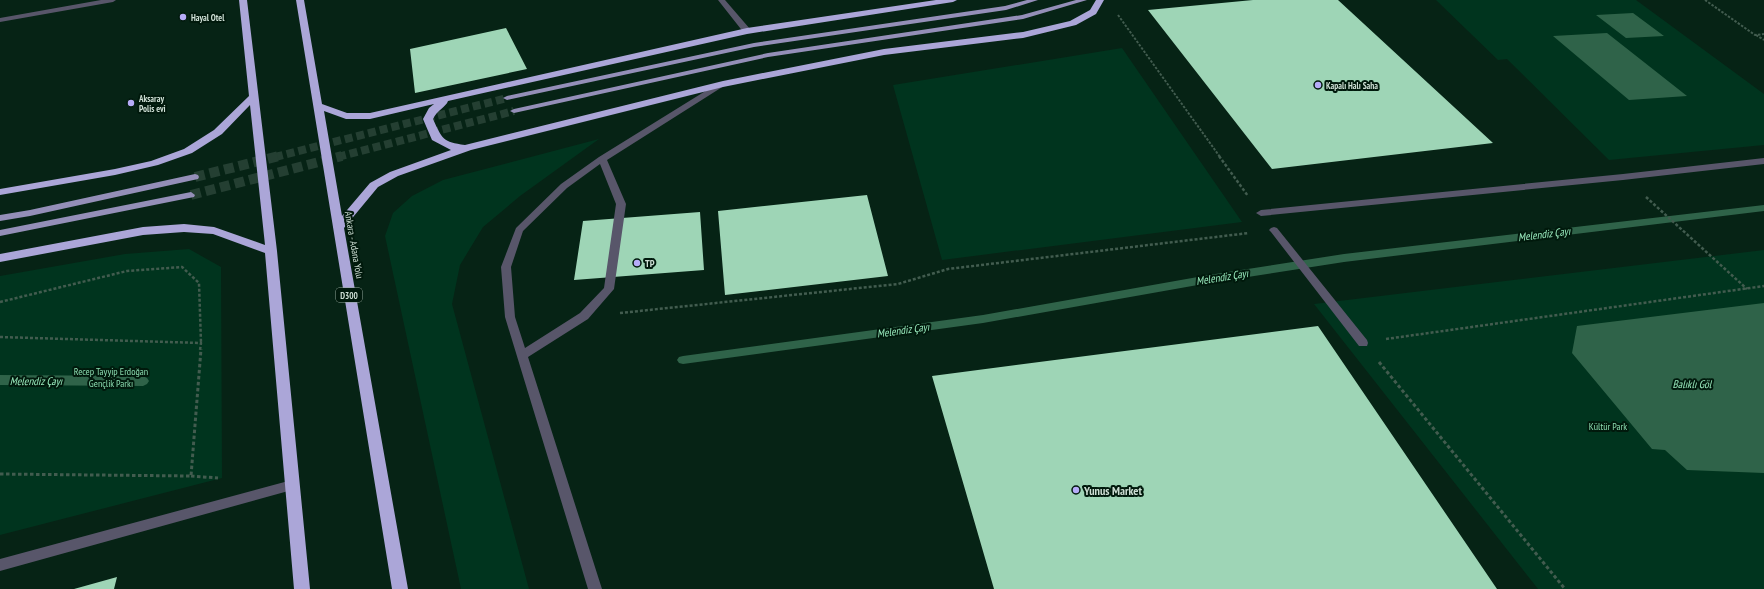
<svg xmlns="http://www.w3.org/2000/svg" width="1764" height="589" viewBox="0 0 1764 589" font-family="'PT Sans Narrow',sans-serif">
<rect width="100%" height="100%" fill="#062315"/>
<!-- green -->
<path fill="#00341e" d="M 1436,0 L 1636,0 L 1764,94 L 1764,145 L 1609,160 L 1507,59 L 1498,60 Z
M 1122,48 L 1242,222 L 942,260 L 893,85 Z
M 599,139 L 520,196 L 483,227 L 460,265 L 452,304 L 529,589 L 461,589 L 385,236 L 393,213 L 412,196 L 443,180 Z
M 189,249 L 221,267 L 222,478 L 0,535 L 0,276 L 125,254 Z
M 1764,250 L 1764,589 L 1538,589 L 1314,304 Z"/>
<!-- water -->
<path fill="#2f6349" d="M 1633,13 L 1664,36 L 1626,38 L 1596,15 Z
M 1607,33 L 1687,96 L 1629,100 L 1553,36 Z
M 1764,303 L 1764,473 L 1687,470 L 1665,450 L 1652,449 L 1572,353 L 1577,326 Z"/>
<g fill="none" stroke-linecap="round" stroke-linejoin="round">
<!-- stream -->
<path fill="#2f6349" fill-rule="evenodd" d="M 1764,205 L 1764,211 L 1344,262 L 1209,283 L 983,323 L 683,364 L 679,363 L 677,360 L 679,357 L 683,356 L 983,315 L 1209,275 L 1344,254 Z
M 0,375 L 143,376 L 147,378 L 149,381 L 147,384 L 143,386 L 0,385 Z"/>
</g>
<!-- building -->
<path fill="#9ed5b6" d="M 1253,0 L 1338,0 L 1493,143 L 1272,169 L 1148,10 Z
M 506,28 L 527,69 L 415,93 L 410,49 Z
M 867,195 L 888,276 L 725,295 L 718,211 Z
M 700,212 L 704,270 L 574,280 L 583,221 Z
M 1318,326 L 1497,589 L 994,589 L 932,376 Z
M 117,577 L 114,589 L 74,589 Z"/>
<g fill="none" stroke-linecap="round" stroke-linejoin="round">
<!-- major-tunnel-far1 -->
<path stroke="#243f32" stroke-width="8" stroke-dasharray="8 4" stroke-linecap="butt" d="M 275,157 L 507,98
M 338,157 L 514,111"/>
<!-- major-tunnel -->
<path stroke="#243f32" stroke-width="10" stroke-dasharray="10 5" stroke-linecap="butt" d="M 195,177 L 279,156
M 191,195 L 342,156"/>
<!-- path-far2 -->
<path stroke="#425c4f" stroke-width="2" stroke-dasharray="2.5 1.5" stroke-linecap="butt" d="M 1705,0 L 1755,35 L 1764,34
M 1118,15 L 1220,157
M 1756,35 L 1764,40"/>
<!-- path-far1 -->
<path stroke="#425c4f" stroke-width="2.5" stroke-dasharray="3 2" stroke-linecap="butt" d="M 1219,156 L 1248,196
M 1646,197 L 1747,289
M 0,302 L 127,271 L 182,267 L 199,283 L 201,343
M 620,313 L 898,284 L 948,269 L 1249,233
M 0,337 L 201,343 L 200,350
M 1386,339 L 1764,286"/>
<!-- path -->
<path stroke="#425c4f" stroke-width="3" stroke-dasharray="3.5 2.5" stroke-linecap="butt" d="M 1379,362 L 1565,589
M 0,474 L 191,476 L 201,349
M 191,476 L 218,478"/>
<!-- minor -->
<path fill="#58566a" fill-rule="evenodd" d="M 101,0 L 116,0 L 113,2 L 0,22 L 0,18 Z
M 718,0 L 725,0 L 750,29 L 750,33 L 744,33 Z
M 720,82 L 723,82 L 727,84 L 607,160 L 626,204 L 614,289 L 588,319 L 528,357 L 602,589 L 588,589 L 505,317 L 501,267 L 516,228 L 561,184 L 599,157 ZM 600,164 L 616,204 L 604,288 L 580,313 L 525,348 L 515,317 L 511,267 L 523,231 L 567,188 Z
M 1764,158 L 1764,164 L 1623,180 L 1261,216 L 1256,213 L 1261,210 L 1623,174 Z
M 1274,227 L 1277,228 L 1367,340 L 1368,343 L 1367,346 L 1359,346 L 1271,232 L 1269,230 L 1271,228 Z
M 292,480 L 296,481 L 298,485 L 296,489 L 292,490 L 0,571 L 0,559 Z"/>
<!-- major -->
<path fill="#948fb8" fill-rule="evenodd" d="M 1027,0 L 1038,0 L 1006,10 L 754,47 L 507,100 L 503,98 L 507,96 L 754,43 L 1005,6 Z
M 1076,0 L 1087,0 L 1023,19 L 768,57 L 514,113 L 510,111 L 514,109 L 768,53 L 1022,15 Z
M 195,174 L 198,175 L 199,177 L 198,179 L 30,216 L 0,221 L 0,215 L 30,210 Z
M 191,192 L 195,195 L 194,197 L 0,236 L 0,230 Z"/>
<!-- highway -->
<path fill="#aba6d8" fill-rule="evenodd" d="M 239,0 L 247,0 L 277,251 L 310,589 L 294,589 L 265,253 L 213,234 L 184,232 L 143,235 L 0,262 L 0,254 L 143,227 L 184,224 L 214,227 L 265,245 L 250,105 L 222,134 L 192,153 L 158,165 L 115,175 L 0,195 L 0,189 L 115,169 L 151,161 L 184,149 L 214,130 L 249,96 Z
M 296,0 L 304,0 L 322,104 L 347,113 L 370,113 L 747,28 L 936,0 L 957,0 L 953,2 L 747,34 L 448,101 C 446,107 437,110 433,119 C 442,139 443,142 465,145 L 723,81 L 884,49 L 1023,32 L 1070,21 L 1090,10 L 1096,0 L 1104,0 L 1096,14 L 1076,25 L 1023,38 L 884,55 L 723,87 L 471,150 L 398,176 L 378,187 L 344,228 L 408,589 L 392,589 ZM 434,104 L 429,108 L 423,119 L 432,140 L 451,150 L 390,172 L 370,183 L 342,216 L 324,111 L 346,119 L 370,119 Z"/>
</g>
<!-- markers -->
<g fill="#b6acf8" stroke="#00190c" stroke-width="1.5">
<circle cx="183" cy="17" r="4"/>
<circle cx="1318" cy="85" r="4"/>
<circle cx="131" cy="103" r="4"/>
<circle cx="637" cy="263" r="4"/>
<circle cx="1076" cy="490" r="4"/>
</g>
<g text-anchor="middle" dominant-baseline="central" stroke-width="4" stroke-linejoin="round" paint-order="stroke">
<!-- far-poi labels -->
<g font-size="9" font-weight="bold" fill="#cedfd5" stroke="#00190c" text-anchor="start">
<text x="191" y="17">Hayal Otel</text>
<text x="1326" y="85">Kapalı Halı Saha</text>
<text x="139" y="98">Aksaray<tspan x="139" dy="10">Polis evi</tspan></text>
</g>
<!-- shield labels -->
<rect fill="#00190c" stroke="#90a499" stroke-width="1" x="336" y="288" width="26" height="14" rx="3"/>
<g font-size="9" font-weight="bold" fill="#cedfd5">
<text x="349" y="295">D300</text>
</g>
<!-- street labels -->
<g font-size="10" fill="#cedfd5" stroke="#00190c">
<text transform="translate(354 245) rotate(80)">Ankara - Adana Yolu</text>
</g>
<!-- poi labels -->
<g font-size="10" font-weight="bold" fill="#cedfd5" stroke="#00190c" text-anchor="start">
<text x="645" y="263">TP</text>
</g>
<!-- park labels -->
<g font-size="10" fill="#8cddb1" stroke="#00190c">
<text x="111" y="371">Recep Tayyip Erdoğan<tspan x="111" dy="12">Gençlik Parkı</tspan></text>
<text x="1608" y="426">Kültür Park</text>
</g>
<!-- water labels -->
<g font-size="11" font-style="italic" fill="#99ebbe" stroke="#00190c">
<text transform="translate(1544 234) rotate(-7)">Melendiz Çayı</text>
<text transform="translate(1222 277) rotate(-9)">Melendiz Çayı</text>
<text transform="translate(903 330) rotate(-8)">Melendiz Çayı</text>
<text x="36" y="381">Melendiz Çayı</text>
<text x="1692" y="384">Balıklı Göl</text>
</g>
<!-- near-poi labels -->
<g font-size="12" font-weight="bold" fill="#cedfd5" stroke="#00190c" text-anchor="start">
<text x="1084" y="490">Yunus Market</text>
</g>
</g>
</svg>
